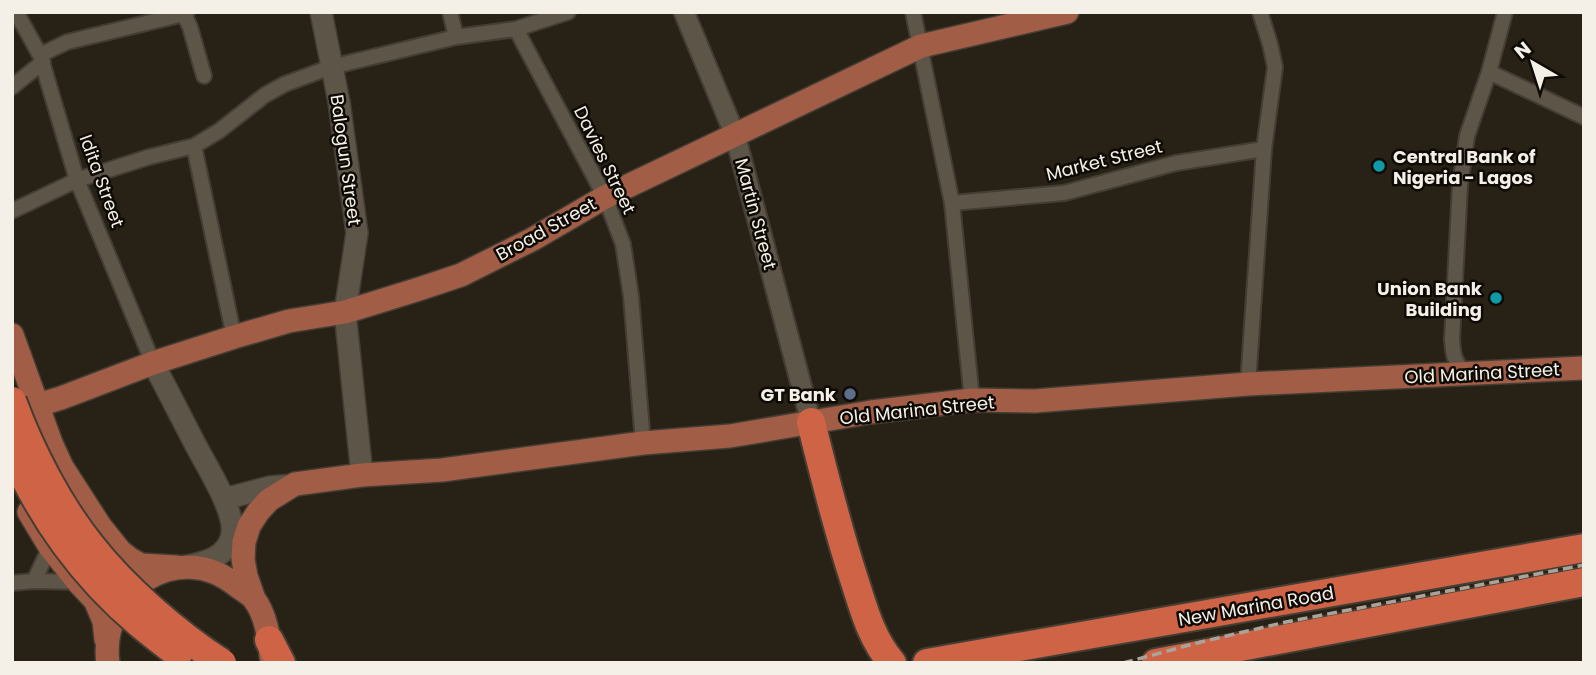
<svg xmlns="http://www.w3.org/2000/svg" width="1596" height="675" viewBox="0 0 1596 675" font-family="Poppins,sans-serif">
<rect width="100%" height="100%" fill="#282115"/>
<g fill="none" stroke-linecap="round" stroke-linejoin="round">
<!-- minor casing -->
<g stroke="#433d34" stroke-width="18">
<path id="minor" d="M 16,12 L 40,55 L 77,180 L 153,363
M 183,12 L 190,27 L 204,76
M 450,12 L 456,37
M 913,12 L 952,203 L 972,400
M 516,29 L 605,197 L 623,244 L 631,296 L 643,443
M 40,55 L 67,42 L 184,14 L 187,12
M 1489,72 L 1584,117
M 12,87 L 43,62
M 194,146 L 234,337
M 952,203 L 1064,193 L 1176,163 L 1264,149
M 12,211 L 77,180 L 149,157 L 194,146 L 219,131 L 265,95 L 285,84 L 331,67 L 456,37 L 516,29 L 568,12
M 1465,373 C 1454,361 1453,355 1452,339 L 1460,185 L 1467,136 L 1489,72 L 1505,12
M 1248,384 L 1264,149 L 1275,67 L 1270,44 L 1260,12
M 34,581 L 50,547
M 12,583 L 34,581 L 78,582"/>
</g>
<!-- tertiary casing -->
<g stroke="#433d34" stroke-width="23">
<path id="tertiary" d="M 684,12 L 735,135 L 811,422"/>
</g>
<!-- secondary casing -->
<g stroke="#433d34" stroke-width="24">
<path id="secondary" d="M 321,12 L 339,102 L 357,233 L 345,312 L 362,475
M 153,363 C 167,389 180,415 193,440 C 204,462 236,511 232,534 C 228,557 205,563 186,566
M 224,499 L 270,487 L 293,485"/>
</g>
<!-- primary casing -->
<g stroke="#433d34" stroke-width="26">
<path id="primary" d="M 12,335 L 51,443 L 62,467 L 100,526 L 120,551 L 130,559 L 141,565 L 176,567
M 12,413 L 61,398 L 153,363 L 234,337 L 289,321 L 345,312 L 419,289 L 461,275 L 533,239 L 605,197 L 921,46 L 1067,12
M 29,512 L 50,547 L 78,582 L 95,600 L 104,621 L 106,639
M 254,599 L 246,576 L 243,559 L 244,542 L 249,526 L 258,512 L 269,500 L 295,484 L 362,475 L 442,470 L 643,443 L 730,436 L 871,412 L 972,400 L 1035,401 L 1248,384 L 1584,368
M 108,663 C 98,591 178,537 237,586 C 242,590 250,594 254,599 C 266,615 269,637 271,656"/>
</g>
<!-- motorway casing -->
<g stroke="#433d34" stroke-width="32">
<path id="motorway" d="M 811,422 C 824,475 837,527 854,579 C 864,610 871,638 892,663
M 269,640 L 281,663
M 927,663 L 1584,548
M 1156,663 L 1584,582"/>
</g>
<!-- minor -->
<use href="#minor" stroke="#5d5548" stroke-width="14"/>
<!-- tertiary -->
<use href="#tertiary" stroke="#5d5548" stroke-width="19"/>
<!-- secondary -->
<use href="#secondary" stroke="#5d5548" stroke-width="21"/>
<!-- primary -->
<use href="#primary" stroke="#a15d46" stroke-width="23"/>
<!-- motorway -->
<use href="#motorway" stroke="#ce6345" stroke-width="28"/>
<!-- rail -->
<path stroke="#a9a399" stroke-width="3.5" stroke-dasharray="10 5" stroke-linecap="butt" d="M 1123,663 L 1201,642 L 1286,622 L 1584,565"/>
<!-- motorway-bridge casing -->
<g stroke="#433d34" stroke-width="32" stroke-linecap="butt">
<path id="motorway-bridge" d="M 12,401 C 30,450 58,505 91,546 C 124,588 177,634 222,663
M 12,450 C 40,516 84,577 140,624 C 152,634 165,644 178,654"/>
</g>
<!-- motorway-bridge -->
<use href="#motorway-bridge" stroke="#ce6345" stroke-width="28"/>
</g>
<!-- markers -->
<g fill="#0f9aa8" stroke="#0e0b06" stroke-width="2.5">
<circle cx="1379" cy="166" r="7"/>
<circle cx="1496" cy="298" r="7"/>
</g>
<circle fill="#5c6f8a" stroke="#0e0b06" stroke-width="2.5" cx="850" cy="394" r="7"/>
<g text-anchor="middle" dominant-baseline="central" stroke-width="5" stroke-linejoin="round" paint-order="stroke">
<!-- poi labels -->
<g font-size="18" font-weight="bold" fill="#f4f0e7" stroke="#0e0b06" text-anchor="end">
<text x="1393" y="156" text-anchor="start">Central Bank of<tspan x="1393" dy="21">Nigeria - Lagos</tspan></text>
<text x="1482" y="288">Union Bank<tspan x="1482" dy="21">Building</tspan></text>
<text x="836" y="394">GT Bank</text>
</g>
<!-- street labels -->
<g font-size="18" fill="#f4f0e7" stroke="#0e0b06">
<text transform="translate(346 160) rotate(82)">Balogun Street</text>
<text transform="translate(605 160) rotate(64)">Davies Street</text>
<text transform="translate(1104 160) rotate(-14)">Market Street</text>
<text transform="translate(102 181) rotate(70)">Idita Street</text>
<text transform="translate(756 214) rotate(75)">Martin Street</text>
<text transform="translate(546 229) rotate(-29)">Broad Street</text>
<text transform="translate(1482 373) rotate(-3)">Old Marina Street</text>
<text transform="translate(917 410) rotate(-6)">Old Marina Street</text>
<text transform="translate(1256 606) rotate(-10)">New Marina Road</text>
</g>
</g>
<!-- border -->
<rect width="1596" height="675" fill="none" stroke="#f4f0e7" stroke-width="28"/>
<!-- north arrow -->
<g transform="translate(1533 63) rotate(321)" stroke="#0e0b06" stroke-width="5" paint-order="stroke">
<path d="M0-5L12 26L0 18L-12 26Z" fill="#f4f0e7"/>
<text y="-10" font-size="19" font-weight="bold" text-anchor="middle" fill="#f4f0e7">N</text>
</g>
</svg>
